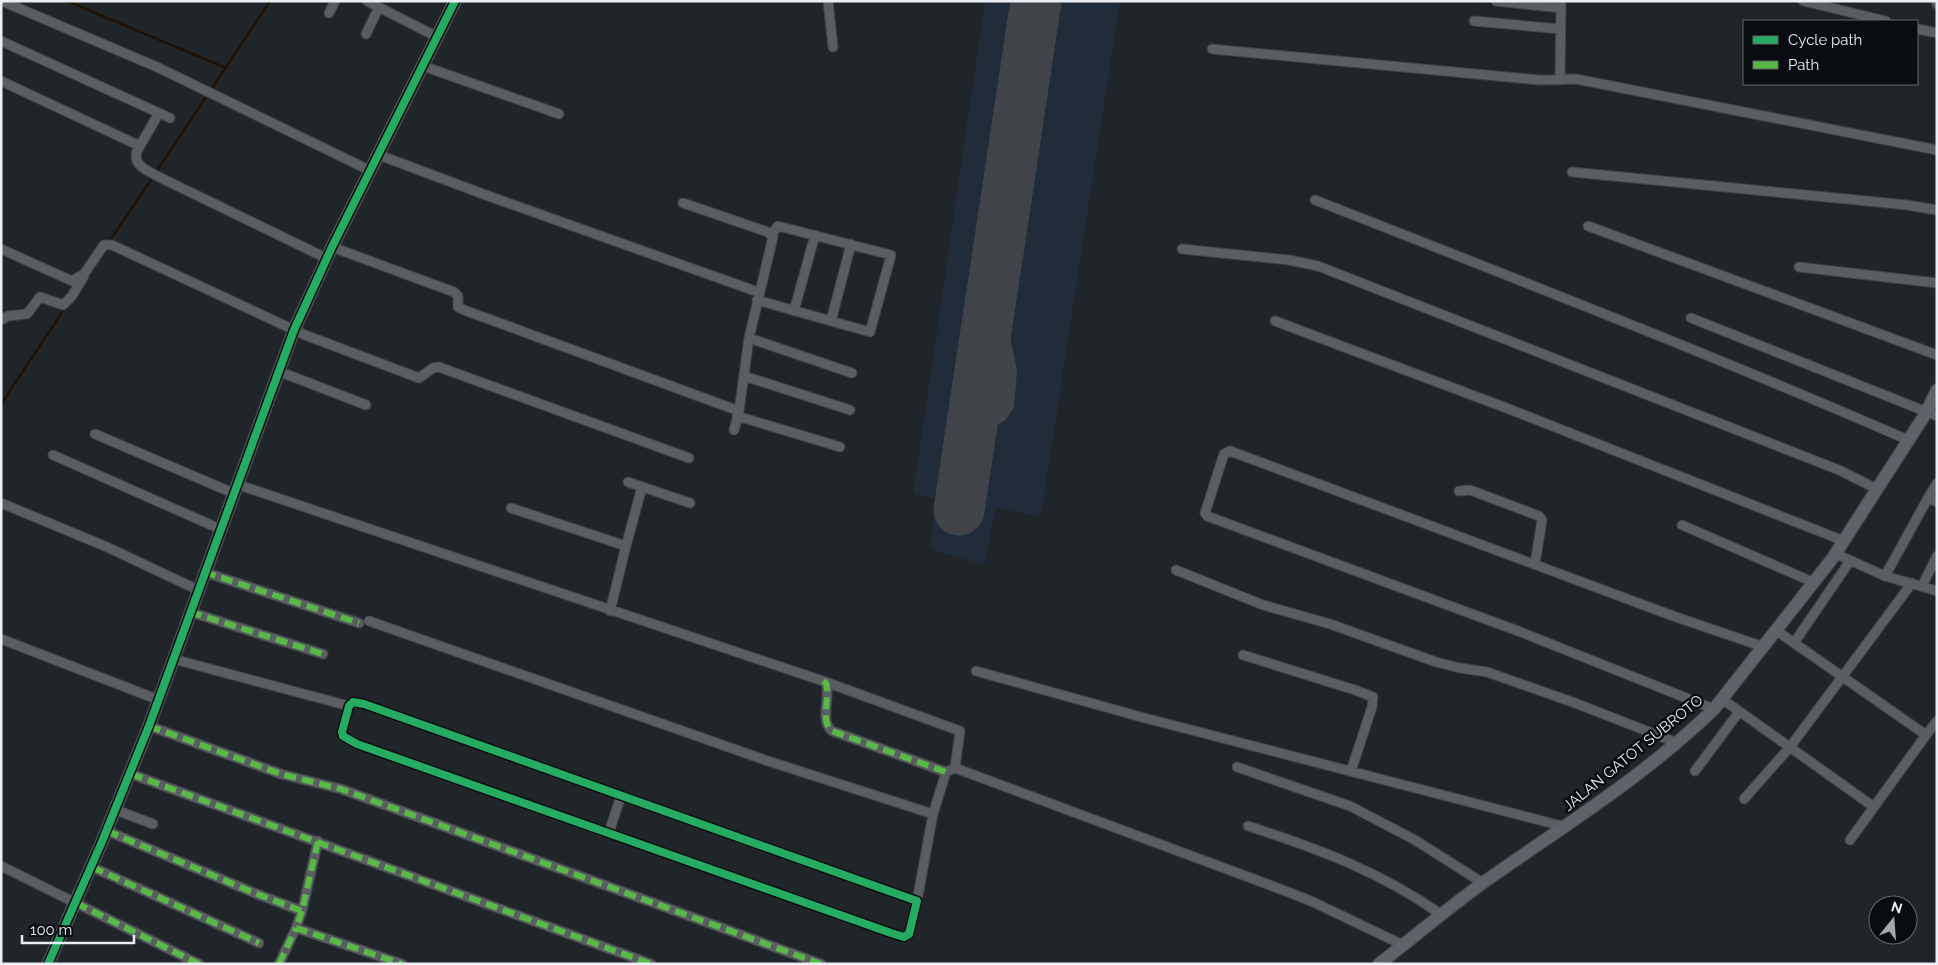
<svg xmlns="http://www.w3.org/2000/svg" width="1938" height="965" viewBox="0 0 1938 965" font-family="Raleway,sans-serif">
<rect width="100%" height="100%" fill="#20252a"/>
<!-- built -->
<path fill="#202c39" d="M 985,1 L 1120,1 L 1041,516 L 996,508 L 984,565 L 930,549 L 936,499 L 913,494 Z"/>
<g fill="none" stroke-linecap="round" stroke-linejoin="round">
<!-- stream -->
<path stroke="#1f1204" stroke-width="2.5" d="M 67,1 L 226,68
M 156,172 L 270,1
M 108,243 L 153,177
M 1,404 L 65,308"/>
<!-- taxiway -->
<path stroke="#404448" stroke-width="20" d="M 974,415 L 992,416 L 998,413 L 1004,405 L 1007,372 L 997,322 L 993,284"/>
<!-- runway -->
<path stroke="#404448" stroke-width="51" d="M 959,510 L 1036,1"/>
<!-- street casing -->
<g stroke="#3f4347" stroke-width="11">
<path id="street" d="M 2,1 L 157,67 L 371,171
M 367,1 L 437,37
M 828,1 L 833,47
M 1496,1 L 1561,8
M 1803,1 L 1886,21
M 1936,1 L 1937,4
M 329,13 L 335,1
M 1474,21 L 1560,29
M 1917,29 L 1937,33
M 366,34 L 379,7
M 1,41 L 170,118
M 1212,49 L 1540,80 L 1576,79 L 1937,150
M 423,66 L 559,114
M 1560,80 L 1561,1
M 1,81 L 140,146
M 159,113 L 137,151 C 132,166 149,171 159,177 L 326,258
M 379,155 L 483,194 L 758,292
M 1572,172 L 1907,205 L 1937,210
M 1315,200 C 1514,278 1713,355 1908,440
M 1588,226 L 1937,355
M 332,247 L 454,292 L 458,296 L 458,307 L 464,310 L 739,411 L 749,338 L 773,237 L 768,232 L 683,203
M 1,249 L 72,281 L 84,274 L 104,245 L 112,245 L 305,335 L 419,378 L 433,368 L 439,367 L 689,458
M 1182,249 L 1289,260 L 1318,266 L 1839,470 L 1877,489
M 1799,267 L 1937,283
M 757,300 L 870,332 L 891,255 L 778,226 L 771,235
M 794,311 L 815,235
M 1691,318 L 1937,416
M 1,320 L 8,316 L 27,314 L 40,297 L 63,305 L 72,296 L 84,276
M 831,321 L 851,244
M 1275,321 L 1509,409 L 1844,541
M 749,338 L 852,373
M 278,371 L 366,405
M 744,376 L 850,410
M 737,416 L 840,447
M 734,430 L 739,412
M 95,434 L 233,493
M 53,455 L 220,529
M 628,482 L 690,503
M 1937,483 L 1928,498 L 1937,502
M 236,484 L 823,681 L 960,731 L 955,768
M 1459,491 L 1470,490 L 1539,516 L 1542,520 L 1535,564
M 1,503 L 107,547 L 198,590
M 511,508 L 626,546 L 610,611
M 1205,513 L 1224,454 L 1230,451 L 1673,616 L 1764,647
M 1207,516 L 1518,631 L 1714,709
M 1682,525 L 1815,583
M 626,546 L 642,487
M 1836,554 L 1885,576 L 1937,591
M 1176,570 L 1263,605 L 1330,624 L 1436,662 L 1460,668 L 1487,672 L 1575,703 L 1675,742
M 204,572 L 359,623
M 1885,576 L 1928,498
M 1922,586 L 1937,556
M 190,612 L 323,654
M 369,621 L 768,761 L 933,814
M 1,639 L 159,700
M 1794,643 L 1850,561
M 1243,655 L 1355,690 L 1373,697 L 1372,707 L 1351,771
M 173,659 L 349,706
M 976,671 L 1141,717 L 1566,827
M 823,681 L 826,683 C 831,698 819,720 832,731 L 946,772 L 955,768 L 1267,884 L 1311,901 L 1403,945
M 1722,699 L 1874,807 L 1926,735 L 1777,631
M 353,702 L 364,704 L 917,901 L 909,934 L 904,937 L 891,933 L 357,744 L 343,736 L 342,732 L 349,706 Z
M 149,726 L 281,774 L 341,789 L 821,964
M 1926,735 L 1937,721
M 1237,767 L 1350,806 L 1415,840 L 1483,883
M 1695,771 L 1739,712
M 131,774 L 651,964
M 1744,799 L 1790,747 L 1912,583
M 116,810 L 153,824
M 1248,826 C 1319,849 1381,872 1442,915
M 107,831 L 257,894 L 302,911 L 318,841
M 609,832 L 621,796
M 1850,840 L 1874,807
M 1,866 L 199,964
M 92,867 L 259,943
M 917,901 L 933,814 L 946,772
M 302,911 L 296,928 L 402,964
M 279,964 L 296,928"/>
</g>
<!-- secondary casing -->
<g stroke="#3f4347" stroke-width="14">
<path id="secondary" d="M 48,964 L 101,844 L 149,726 L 294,330 L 332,247 L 455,1
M 1379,964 C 1414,937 1448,908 1484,882 C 1562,827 1645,776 1714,709 L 1832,559 L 1926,413 L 1937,390"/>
</g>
<!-- street -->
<use href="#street" stroke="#5a5d61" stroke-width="9"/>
<!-- secondary -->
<use href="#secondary" stroke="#5e6369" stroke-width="12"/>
<!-- quiet -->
<path stroke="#58b947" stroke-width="6" stroke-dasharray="12 6" stroke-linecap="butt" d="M 204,572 L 359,623
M 190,612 L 323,654
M 823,681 L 826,683 C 831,698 819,720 832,731 L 946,772
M 149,726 L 281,774 L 341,789 L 821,964
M 131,774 L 651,964
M 107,831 L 257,894 L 302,911 L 318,841
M 92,867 L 259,943
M 76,903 L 199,964
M 302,911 L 296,928 L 402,964
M 279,964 L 296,928"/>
<!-- cycleway casing -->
<g stroke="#090d11" stroke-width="11">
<path id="cycleway" d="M 353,702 L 364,704 L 917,901 L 909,934 L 904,937 L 891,933 L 357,744 L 343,736 L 342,732 L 349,706 Z
M 48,964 L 101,844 L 149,726 L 294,330 L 332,247 L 455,1"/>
</g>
<!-- cycleway -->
<use href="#cycleway" stroke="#26ab63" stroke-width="8"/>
</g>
<g text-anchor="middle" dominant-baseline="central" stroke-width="5" stroke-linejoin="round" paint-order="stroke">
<!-- street labels -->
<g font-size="15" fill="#e9eff5" stroke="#090d11">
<text transform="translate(1633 753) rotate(-39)">JALAN GATOT SUBROTO</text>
</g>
</g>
<!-- border -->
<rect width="1938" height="965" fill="none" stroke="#e9eff5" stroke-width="5"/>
<!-- legend -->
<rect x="1743" y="20" width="175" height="65" fill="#090d11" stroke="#63676c"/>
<rect x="1753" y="36" width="25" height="8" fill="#26ab63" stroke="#63676c"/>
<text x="1788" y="45" font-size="15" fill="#e9eff5">Cycle path</text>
<rect x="1753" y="61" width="25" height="8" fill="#58b947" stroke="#63676c"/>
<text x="1788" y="70" font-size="15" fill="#e9eff5">Path</text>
<!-- north arrow -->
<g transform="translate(1893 920) rotate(17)"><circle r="24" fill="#090d11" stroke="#63676c"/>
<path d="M0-4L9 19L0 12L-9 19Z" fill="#a3a8ae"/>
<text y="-8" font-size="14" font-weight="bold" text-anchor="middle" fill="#e9eff5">N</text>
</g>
<!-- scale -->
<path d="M22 935v8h112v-8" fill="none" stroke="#e9eff5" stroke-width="2.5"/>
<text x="30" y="935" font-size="15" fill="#e9eff5" stroke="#090d11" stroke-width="4" paint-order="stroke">100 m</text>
</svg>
